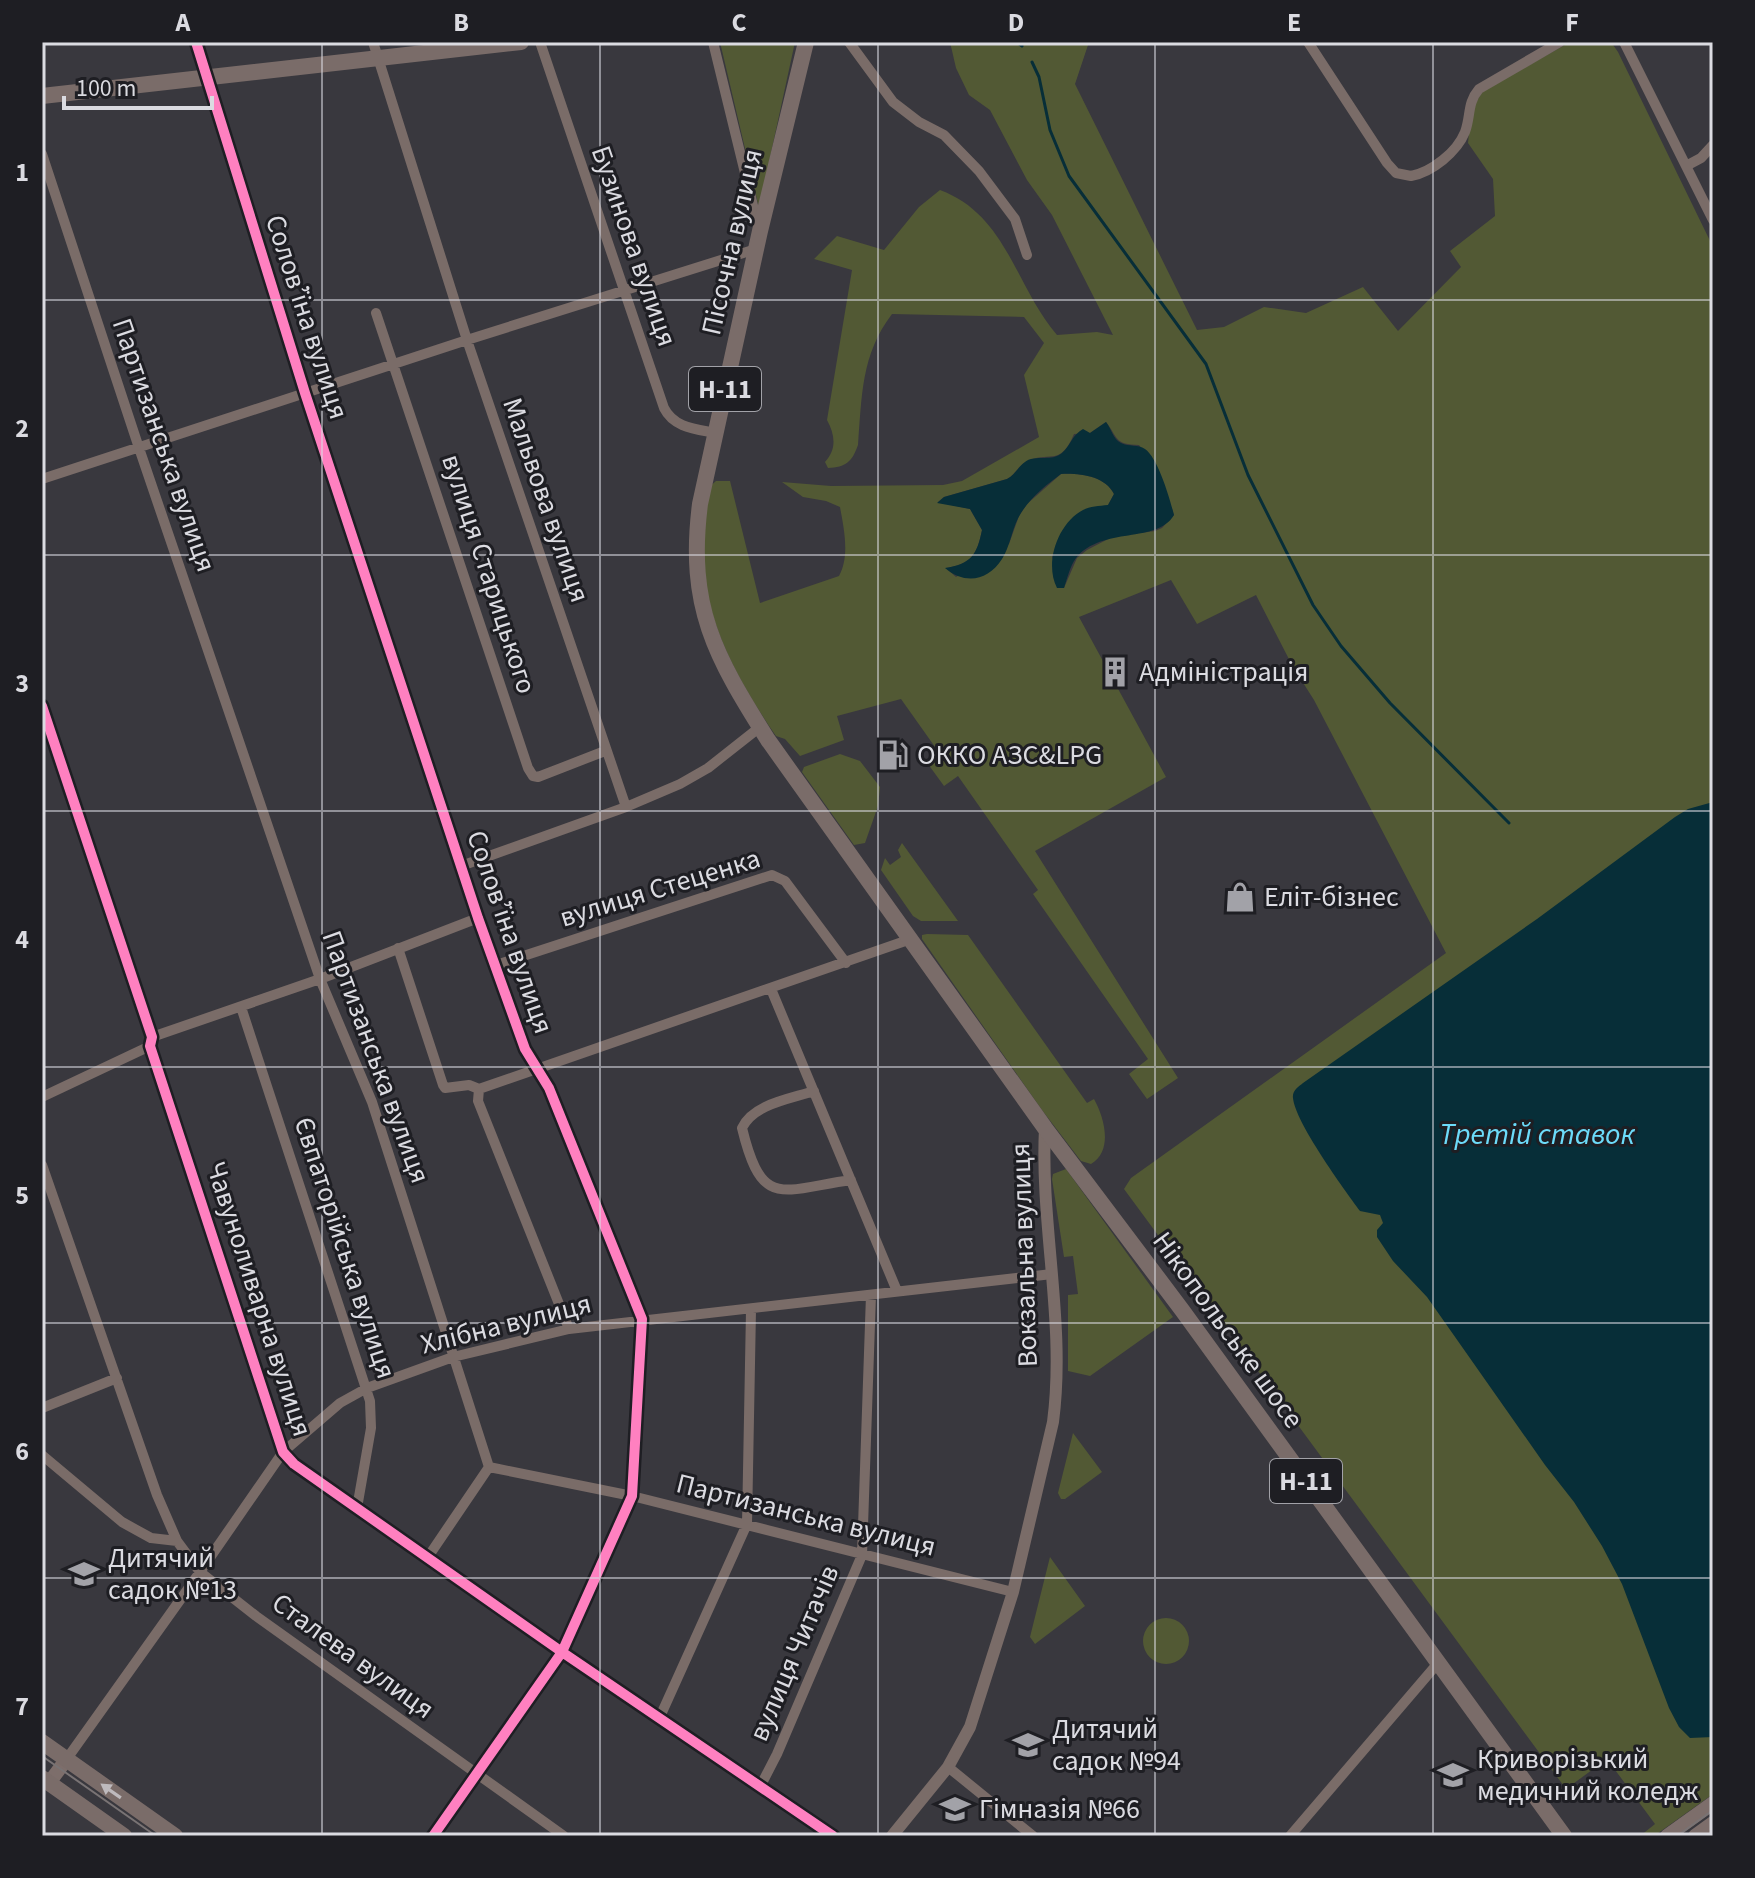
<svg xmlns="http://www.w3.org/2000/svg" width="1755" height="1878" viewBox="0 0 1755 1878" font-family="'Source Sans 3',sans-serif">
<rect width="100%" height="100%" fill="#39383e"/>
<!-- green -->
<path fill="#525934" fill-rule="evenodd" d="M 720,42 L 795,42 L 759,208 Z
M 950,42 L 1089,42 L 1075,84 L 1197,330 L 1224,327 L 1264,307 L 1306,313 L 1363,287 L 1398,331 L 1461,267 L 1450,251 L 1495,216 L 1493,179 L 1468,143 L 1471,110 L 1483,91 L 1570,42 L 1611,42 L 1618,52 L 1713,247 L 1713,1794 L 1654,1836 L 1640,1836 L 1655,1824 L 1607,1759 L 1566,1789 L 1124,1189 L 1131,1178 L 1446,953 L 1314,700 L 1293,667 L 1256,595 L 1197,624 L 1171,580 L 1079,617 L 1166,777 L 1035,851 L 1178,1078 L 1147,1099 L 1129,1074 L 1148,1059 L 1033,894 L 1038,890 L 958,776 L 944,786 L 928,764 L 940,754 L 901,699 L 837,716 L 844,740 L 800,756 L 785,739 L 776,736 C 744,689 713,637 705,580 C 701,550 706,519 708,488 L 716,481 L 730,481 L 760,603 L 839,576 C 850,556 844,529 840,507 L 826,501 L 803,497 L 782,482 L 831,486 L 943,485 L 962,481 L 1039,437 L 1024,375 L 1044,343 L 1024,317 L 892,314 C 861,355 862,395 858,445 C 852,462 846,467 828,468 L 825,462 C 837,449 835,435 827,420 L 852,270 L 814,259 L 837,236 L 884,250 L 919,207 L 940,190 C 1007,215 1015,286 1057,335 L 1097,332 L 1113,335 L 1052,215 L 1027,180 L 990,110 L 969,95 L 956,68 ZM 1106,422 C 1119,439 1114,444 1139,445 L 1159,473 L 1174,515 L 1162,528 L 1155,531 L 1112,537 L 1087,550 L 1077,558 L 1064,588 L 1052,557 L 1063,530 L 1108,505 L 1114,494 C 1105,476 1080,473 1061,474 L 1027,504 L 1019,516 L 1009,544 L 956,577 L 946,568 C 972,564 977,554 982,530 L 970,509 L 938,502 L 944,497 L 1007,479 C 1015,475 1018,466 1026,462 C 1048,450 1060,468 1074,434 L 1090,433 Z
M 840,754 L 860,761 L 880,787 L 878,806 L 865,843 L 854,845 L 802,772 L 804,767 Z
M 902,843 L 958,921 L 921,921 L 913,916 L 881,870 L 885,858 L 890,865 L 901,857 L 898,850 Z
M 927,934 L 968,935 L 1087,1103 L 1094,1099 C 1105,1119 1113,1151 1091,1164 L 1081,1161 L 1042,1110 L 922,939 L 922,935 Z
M 1066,1169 L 1173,1317 L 1090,1376 L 1068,1371 L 1068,1295 L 1078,1294 L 1073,1256 L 1064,1257 L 1052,1179 L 1053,1174 Z
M 1073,1433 L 1102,1472 L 1065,1499 L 1061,1499 L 1058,1493 Z
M 1050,1557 L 1085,1606 L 1035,1644 L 1030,1637 Z
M1143 1641a23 23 0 1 1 46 0a23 23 0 1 1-46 0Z"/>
<!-- water -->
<path fill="#072e38" d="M 1106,422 C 1111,428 1113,439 1121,443 C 1129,447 1138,444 1145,449 C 1158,458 1170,499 1174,515 C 1157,544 1102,526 1076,558 C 1070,566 1067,579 1064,588 L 1057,588 C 1044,563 1058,523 1083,510 C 1090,506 1099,506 1108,505 L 1114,494 C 1105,476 1080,473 1061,474 C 1046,485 1031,497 1021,513 C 1012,527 1011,545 1002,559 C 988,581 965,585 945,568 C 971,564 977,555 982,530 L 970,509 L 937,503 L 944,497 L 1007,479 C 1017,474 1020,462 1031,459 C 1042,456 1052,461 1062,453 C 1071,445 1072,435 1083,429 L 1090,433 Z
M 1713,802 L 1713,1737 L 1690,1738 L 1679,1727 L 1669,1708 L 1622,1584 L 1602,1546 L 1574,1502 L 1545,1465 L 1427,1297 L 1393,1261 L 1377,1237 L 1377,1230 L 1383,1223 L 1380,1215 L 1360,1211 C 1344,1189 1295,1122 1293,1098 C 1292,1091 1298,1087 1303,1083 L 1537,919 L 1675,817 L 1688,809 Z"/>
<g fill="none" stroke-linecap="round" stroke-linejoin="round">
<!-- stream -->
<path stroke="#072e38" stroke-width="3" d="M 1017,42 L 1022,46
M 1032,62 L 1039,77 L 1050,130 L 1069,176 L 1206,364 L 1248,475 L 1313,605 L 1341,646 L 1390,703 L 1509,823"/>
<!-- minor -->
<path stroke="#7a6c68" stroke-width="10" d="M 196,42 L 305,393 L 478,918 L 525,1049 L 549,1088 L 642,1319 L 632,1496 L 562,1652 L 433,1836
M 373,42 L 467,340 L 626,807 L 680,784 L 708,768 L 760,727
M 540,42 L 664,408 C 674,428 696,429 716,433
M 713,42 L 758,226
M 849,42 L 893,102 L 919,122 L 944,135 L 979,171 L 1015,219 L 1027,255
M 1308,42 L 1387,163 L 1396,173 L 1411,176 C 1432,172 1457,152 1465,132 C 1471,116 1467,103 1479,89 L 1560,42
M 1624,42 L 1713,220
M 42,154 L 139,448 L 320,979 L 372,1102 L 489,1467 L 632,1496 L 1013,1592
M 1686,166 L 1701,158 L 1713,145
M 376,313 L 528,768 L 533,776 L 538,777 L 605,751
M 42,479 L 467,340 L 756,249
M 42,706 L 152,1037 L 150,1046 L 283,1452 L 294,1464 L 562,1652 L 833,1836
M 461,866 L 626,807
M 398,948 L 443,1085 L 445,1088 L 469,1085 L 479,1089 L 478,1101 L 569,1329
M 496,965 L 772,875 L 785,881 L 846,963
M 771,989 L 897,1291
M 241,1007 L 370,1401 L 371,1428 L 357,1508
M 152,1037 L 320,979 L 478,918
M 479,1089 L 911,939
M 814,1091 C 790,1099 753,1104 742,1128 C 762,1210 781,1190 851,1180
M 42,1097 L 150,1046
M 42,1165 L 157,1495 L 177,1541 L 200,1572 L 256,1616 L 564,1836
M 42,1408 L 117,1378
M 42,1455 L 122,1522 L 151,1538 L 177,1541
M 428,1557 L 489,1467
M 659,1719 L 747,1524 L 751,1310
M 66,1760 L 200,1572 L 283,1452 L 340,1403 L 367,1388 L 453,1357 L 569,1329 L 1052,1274
M 948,1767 L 1033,1836
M 760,1787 L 777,1754 L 862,1555 L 871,1295
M 1290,1836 L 1438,1663"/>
<!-- tertiary -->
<path stroke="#7a6c68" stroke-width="12" d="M 892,1836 L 948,1767 L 970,1727 L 1013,1592 L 1053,1422 C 1066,1324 1040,1225 1045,1128"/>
<!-- secondary -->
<path stroke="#7d6e6b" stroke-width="14" d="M 49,1783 L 66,1760
M 1667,1836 L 1713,1803
M 1695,1836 L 1713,1823"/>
<!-- primary -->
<path stroke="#7a6c69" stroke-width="16" d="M 806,42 L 760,231 L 700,504 C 687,607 715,656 768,740 L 1045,1128 L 1182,1310 L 1564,1836
M 42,96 L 521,42
M 42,1742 L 175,1836
M 42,1778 L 124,1836"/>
<!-- tram -->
<path stroke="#797374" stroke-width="2" d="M 42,1756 L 156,1836
M 1677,1836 L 1713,1810"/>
<!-- cycleway casing -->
<g stroke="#1e1e23" stroke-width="15">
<path id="cycleway" d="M 196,42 L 305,393 L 478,918 L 525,1049 L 549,1088 L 642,1319 L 632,1496 L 562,1652 L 433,1836
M 42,706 L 152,1037 L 150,1046 L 283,1452 L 294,1464 L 562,1652 L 833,1836"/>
</g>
<!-- cycleway -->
<use href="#cycleway" stroke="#ff80c0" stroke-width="10"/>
</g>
<!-- one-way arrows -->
<defs><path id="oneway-solid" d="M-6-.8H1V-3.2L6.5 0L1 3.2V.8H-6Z" transform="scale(2)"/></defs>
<use fill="#bebabd" href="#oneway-solid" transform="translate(111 1791) rotate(-145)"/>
<!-- grid -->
<path fill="none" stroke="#dbdbe1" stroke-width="2" stroke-opacity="0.55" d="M 322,42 L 322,1836M 600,42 L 600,1836M 878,42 L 878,1836M 1155,42 L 1155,1836M 1433,42 L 1433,1836M 42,300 L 1713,300M 42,555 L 1713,555M 42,811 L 1713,811M 42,1067 L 1713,1067M 42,1323 L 1713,1323M 42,1578 L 1713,1578"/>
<!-- icons -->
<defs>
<g id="building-bare" transform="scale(2.4)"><path d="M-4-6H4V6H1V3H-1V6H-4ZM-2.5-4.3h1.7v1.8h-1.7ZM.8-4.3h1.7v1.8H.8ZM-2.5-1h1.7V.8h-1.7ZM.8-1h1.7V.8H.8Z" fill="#a2a2a8" stroke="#1e1e23" stroke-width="2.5" paint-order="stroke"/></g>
<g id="fuel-bare" transform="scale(2.4)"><path d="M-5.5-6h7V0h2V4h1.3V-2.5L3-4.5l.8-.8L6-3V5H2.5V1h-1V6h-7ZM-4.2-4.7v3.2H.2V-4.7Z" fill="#a2a2a8" stroke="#1e1e23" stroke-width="2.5" paint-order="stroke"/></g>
<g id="shop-bare" transform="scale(2.4)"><path d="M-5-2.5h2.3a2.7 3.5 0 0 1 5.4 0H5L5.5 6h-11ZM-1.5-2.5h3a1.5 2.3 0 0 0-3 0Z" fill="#a2a2a8" stroke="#1e1e23" stroke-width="2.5" paint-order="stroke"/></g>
<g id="school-bare" transform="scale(2.4)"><path d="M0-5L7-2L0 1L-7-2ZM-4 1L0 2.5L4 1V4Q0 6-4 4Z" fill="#a2a2a8" stroke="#1e1e23" stroke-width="2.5" paint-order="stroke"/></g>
<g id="university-bare" transform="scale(2.4)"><path d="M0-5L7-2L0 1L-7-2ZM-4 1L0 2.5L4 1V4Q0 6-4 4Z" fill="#a2a2a8" stroke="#1e1e23" stroke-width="2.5" paint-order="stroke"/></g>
</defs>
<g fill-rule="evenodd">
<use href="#building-bare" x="1115" y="672"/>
<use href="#fuel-bare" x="893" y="755"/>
<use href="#shop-bare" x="1240" y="897"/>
<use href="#school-bare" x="84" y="1574"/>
<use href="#school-bare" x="1028" y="1745"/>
<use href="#university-bare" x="1453" y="1775"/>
<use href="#school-bare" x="955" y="1809"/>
</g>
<g text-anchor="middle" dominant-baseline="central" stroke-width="6" stroke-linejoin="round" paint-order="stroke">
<!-- shield labels -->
<g fill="#1e1e23" stroke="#a2a2a8" stroke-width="2">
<rect x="689" y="367" width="72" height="44" rx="6"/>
<rect x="1270" y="1459" width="72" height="44" rx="6"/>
</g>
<g font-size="26" font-weight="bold" fill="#dbdbe1">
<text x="725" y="389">Н-11</text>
<text x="1306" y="1481">Н-11</text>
</g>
<!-- street labels -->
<g font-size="28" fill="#dbdbe1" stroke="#1e1e23">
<text transform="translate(732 242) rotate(-77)">Пісочна вулиця</text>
<text transform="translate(634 246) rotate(71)">Бузинова вулиця</text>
<text transform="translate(307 317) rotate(72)">Соловʼїна вулиця</text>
<text transform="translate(164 445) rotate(71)">Партизанська вулиця</text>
<text transform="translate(546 500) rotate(71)">Мальвова вулиця</text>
<text transform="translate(489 574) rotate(72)">вулиця Старицького</text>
<text transform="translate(660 888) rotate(-17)">вулиця Стеценка</text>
<text transform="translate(510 932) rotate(71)">Соловʼїна вулиця</text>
<text transform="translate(376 1057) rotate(70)">Партизанська вулиця</text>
<text transform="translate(345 1248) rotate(72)">Євпаторійська вулиця</text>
<text transform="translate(1024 1255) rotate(-92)">Вокзальна вулиця</text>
<text transform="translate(259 1299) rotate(72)">Чавуноливарна вулиця</text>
<text transform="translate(506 1324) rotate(-14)">Хлібна вулиця</text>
<text transform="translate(1228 1330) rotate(54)">Нікопольське шосе</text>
<text transform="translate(806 1515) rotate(14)">Партизанська вулиця</text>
<text transform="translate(794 1653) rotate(-67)">вулиця Читачів</text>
<text transform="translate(353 1656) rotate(36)">Сталева вулиця</text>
</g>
<!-- poi labels -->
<g font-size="28" fill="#dbdbe1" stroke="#1e1e23" text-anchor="start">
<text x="1139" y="672">Адміністрація</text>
<text x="917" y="755">ОККО АЗС&amp;LPG</text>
<text x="1264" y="897">Еліт-бізнес</text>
<text x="108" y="1558">Дитячий<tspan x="108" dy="32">садок №13</tspan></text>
<text x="1052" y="1729">Дитячий<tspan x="1052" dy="32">садок №94</tspan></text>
<text x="1477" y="1759">Криворізький<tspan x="1477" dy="32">медичний коледж</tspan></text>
<text x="979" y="1809">Гімназія №66</text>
</g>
<!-- water labels -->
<g font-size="30" font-style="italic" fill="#6cdbf9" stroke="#1e1e23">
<text x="1537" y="1134">Третій ставок</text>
</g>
</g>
<!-- border -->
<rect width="1755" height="1878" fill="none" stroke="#1e1e23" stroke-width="88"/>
<!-- scale -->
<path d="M64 96v12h148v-12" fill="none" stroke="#dbdbe1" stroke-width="4"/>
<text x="76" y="96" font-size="24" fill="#dbdbe1" stroke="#1e1e23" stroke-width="6" paint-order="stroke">100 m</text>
<rect x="44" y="44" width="1667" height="1790" fill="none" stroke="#dbdbe1" stroke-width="3"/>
<g font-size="26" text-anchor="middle" font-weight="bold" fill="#dbdbe1">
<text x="183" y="31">A</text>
<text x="461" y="31">B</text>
<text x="739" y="31">C</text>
<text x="1016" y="31">D</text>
<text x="1294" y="31">E</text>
<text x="1572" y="31">F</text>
<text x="22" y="181">1</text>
<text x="22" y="437">2</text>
<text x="22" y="692">3</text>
<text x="22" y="948">4</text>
<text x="22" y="1204">5</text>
<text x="22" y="1460">6</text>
<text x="22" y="1715">7</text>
</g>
</svg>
